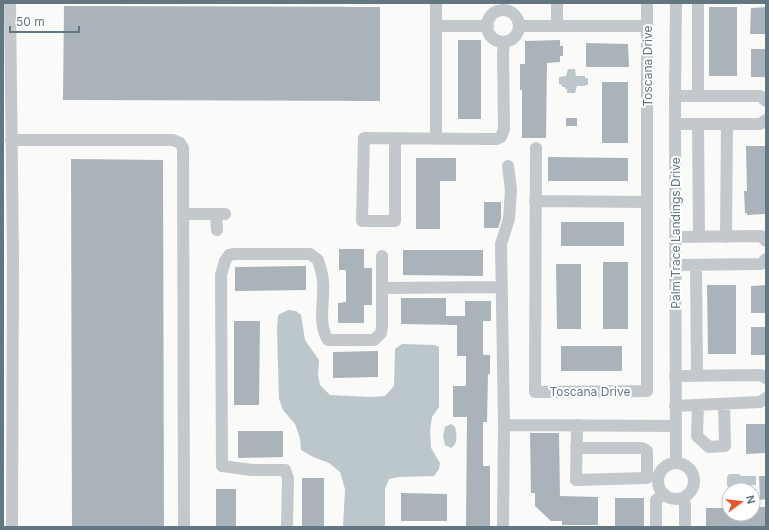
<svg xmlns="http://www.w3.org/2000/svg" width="769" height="530" viewBox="0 0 769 530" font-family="Inter,sans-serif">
<rect width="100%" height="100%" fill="#fafaf8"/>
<!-- water -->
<path fill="#bbc7cb" d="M 568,69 L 575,69 L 576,76 L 585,76 L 585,78 L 588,78 L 588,85 L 585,85 L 585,86 L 577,86 L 575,93 L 567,93 L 567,89 L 565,89 L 565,87 L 562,87 L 562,85 L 559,84 L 559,77 L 566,76 Z
M 288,310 L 296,311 L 301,315 L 305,340 L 319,360 L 318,375 L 320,385 L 330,395 L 371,397 L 385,396 L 394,386 L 395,349 L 402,344 L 434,345 L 439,347 L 439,407 L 432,417 L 430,430 L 431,448 L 440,463 L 439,469 L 434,476 L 399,477 L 389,479 L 385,489 L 385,527 L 343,527 L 345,489 L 340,472 L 329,463 L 313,457 L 301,450 L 300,438 L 295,424 L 283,410 L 279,399 L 277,331 L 278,315 Z
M 451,424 L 455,427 C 457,435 458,444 451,448 L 445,445 L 443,436 L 445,427 Z
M 729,474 L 739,474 L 741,476 L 756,476 L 756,485 L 741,485 L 739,487 L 730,488 L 727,486 L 727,477 Z"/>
<!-- building -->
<path fill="#aab3b9" d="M 64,6 L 380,7 L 380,101 L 63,100 Z
M 709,7 L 737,7 L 737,76 L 709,76 Z
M 766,7 L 766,34 L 750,34 L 751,8 Z
M 458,40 L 481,40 L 481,119 L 458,119 Z
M 560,40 L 560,46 L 563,46 L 563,56 L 560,56 L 560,62 L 547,63 L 546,138 L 522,138 L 522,90 L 520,90 L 520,64 L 525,64 L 525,41 Z
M 586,43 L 628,44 L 629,67 L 586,67 Z
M 751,49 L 766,49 L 766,77 L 751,77 Z
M 602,82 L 628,82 L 628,143 L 602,143 Z
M 566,118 L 577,118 L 577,126 L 566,126 Z
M 746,146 L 766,146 L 766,214 L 747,215 L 747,213 L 745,213 L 744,191 L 747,191 Z
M 548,157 L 628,158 L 628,181 L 548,181 Z
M 416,158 L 456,158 L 456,181 L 440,181 L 440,229 L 416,229 Z
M 71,159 L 163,160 L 164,527 L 72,527 Z
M 484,202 L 501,202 L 501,219 L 498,228 L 484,228 Z
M 561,222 L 624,222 L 624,246 L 561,246 Z
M 339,249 L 364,249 L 364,268 L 372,268 L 372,305 L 364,305 L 364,323 L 338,323 L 338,303 L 346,302 L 346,270 L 339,270 Z
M 403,250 L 483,250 L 483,276 L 403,275 Z
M 603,262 L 628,262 L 628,329 L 603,329 Z
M 556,264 L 581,264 L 581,329 L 557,329 Z
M 306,266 L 306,290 L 235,291 L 235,267 Z
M 707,285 L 736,285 L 736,354 L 708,354 Z
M 766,285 L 766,313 L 751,313 L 751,286 Z
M 401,298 L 446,298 L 446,316 L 465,316 L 465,301 L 491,301 L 491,321 L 483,321 L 483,355 L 490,355 L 490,374 L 488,374 L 487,422 L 483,422 L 483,466 L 490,466 L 490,527 L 466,527 L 467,417 L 453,417 L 453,386 L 466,386 L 466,356 L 457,356 L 457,325 L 401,324 Z
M 234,321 L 260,321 L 259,405 L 234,405 Z
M 751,327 L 766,327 L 766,355 L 751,355 Z
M 561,346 L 622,346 L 622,371 L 561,371 Z
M 378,351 L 378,377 L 333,378 L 333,352 Z
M 746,424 L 766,424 L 766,453 L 746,454 Z
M 238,431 L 283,431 L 283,457 L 238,458 Z
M 530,433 L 559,433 L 560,496 L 598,497 L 598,525 L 562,525 L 562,521 L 551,521 L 535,506 L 535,493 L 531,493 Z
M 759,476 L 766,476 L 766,499 L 760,500 Z
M 302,478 L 324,478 L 324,527 L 302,527 Z
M 216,489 L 236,489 L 236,527 L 216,527 Z
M 401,493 L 447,494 L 447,521 L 401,521 Z
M 615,498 L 644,498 L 644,527 L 615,527 Z
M 753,507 L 766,507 L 766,527 L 706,527 L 706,508 L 729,508 L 729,514 L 753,514 Z"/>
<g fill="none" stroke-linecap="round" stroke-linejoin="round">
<!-- minor -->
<path stroke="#c3c8cc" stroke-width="12" d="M 10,3 L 13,260 L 12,527
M 557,3 L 557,26
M487 26a16 16 0 1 1 32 0a16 16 0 1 1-32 0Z
M 436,26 L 488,26
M 519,26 L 647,26
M 675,96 L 760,96 L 766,101
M 698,96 L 698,3
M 675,124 L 760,124 L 766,120
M 698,124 L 699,237
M 395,139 L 395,221 L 362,221 L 364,138 L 487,139 L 497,139 L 501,137 L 504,129 L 503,53 L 504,42
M 436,139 L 436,3
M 11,140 L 173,140 L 180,143 L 183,148 L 184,527
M 536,148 L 535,392 L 647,391 L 647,3
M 535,201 L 647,202
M 184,214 L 225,214
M 216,214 L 217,230
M 675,237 L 761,236 L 766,241
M 726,237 L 727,124
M 675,265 L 761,264 L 766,259
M 696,265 L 697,375
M 382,288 L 502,287
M 675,376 L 761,375 L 766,378
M 698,405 L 697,436 L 709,447 L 725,446 L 724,404
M 675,406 L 760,402 L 766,398
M 504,425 L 676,426
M 576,448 L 642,448 L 647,451 L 647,478 L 576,480 L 577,425
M 676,463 L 675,96 L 676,3
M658 481a18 18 0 1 1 36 0a18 18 0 1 1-36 0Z
M 683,498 L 685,505 L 685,527
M 287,527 L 288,478 L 285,470 L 252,470 L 222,466 L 221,275 L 225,261 L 229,255 L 235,254 L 310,254 L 318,260 C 320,267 323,275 323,282 C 325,300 317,323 328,340 L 374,340 L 381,333 L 382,326 L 382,256
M 503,527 L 504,425 L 501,244 L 509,219 L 511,190 L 508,166
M 656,527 L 656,500 L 664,494"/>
</g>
<g text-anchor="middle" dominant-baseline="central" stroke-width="4" stroke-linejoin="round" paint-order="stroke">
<!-- street labels -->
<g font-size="12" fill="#657683" stroke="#fff">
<text transform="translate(647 66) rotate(-90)">Toscana Drive</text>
<text transform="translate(675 233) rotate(-90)">Palm Trace Landings Drive</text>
<text x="590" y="391">Toscana Drive</text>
</g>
</g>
<!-- border -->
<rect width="769" height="530" fill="none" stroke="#657683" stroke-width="8"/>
<!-- north arrow -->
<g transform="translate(741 502) rotate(75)"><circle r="19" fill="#ffffff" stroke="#c1c8cd"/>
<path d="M0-3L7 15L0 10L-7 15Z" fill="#e4572e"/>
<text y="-6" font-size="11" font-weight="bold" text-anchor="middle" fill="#657683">N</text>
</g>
<!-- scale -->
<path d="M10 26v6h69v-6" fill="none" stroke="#657683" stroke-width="2"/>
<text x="16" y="26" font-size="12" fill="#657683" stroke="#ffffff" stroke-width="3" paint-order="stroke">50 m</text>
</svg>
